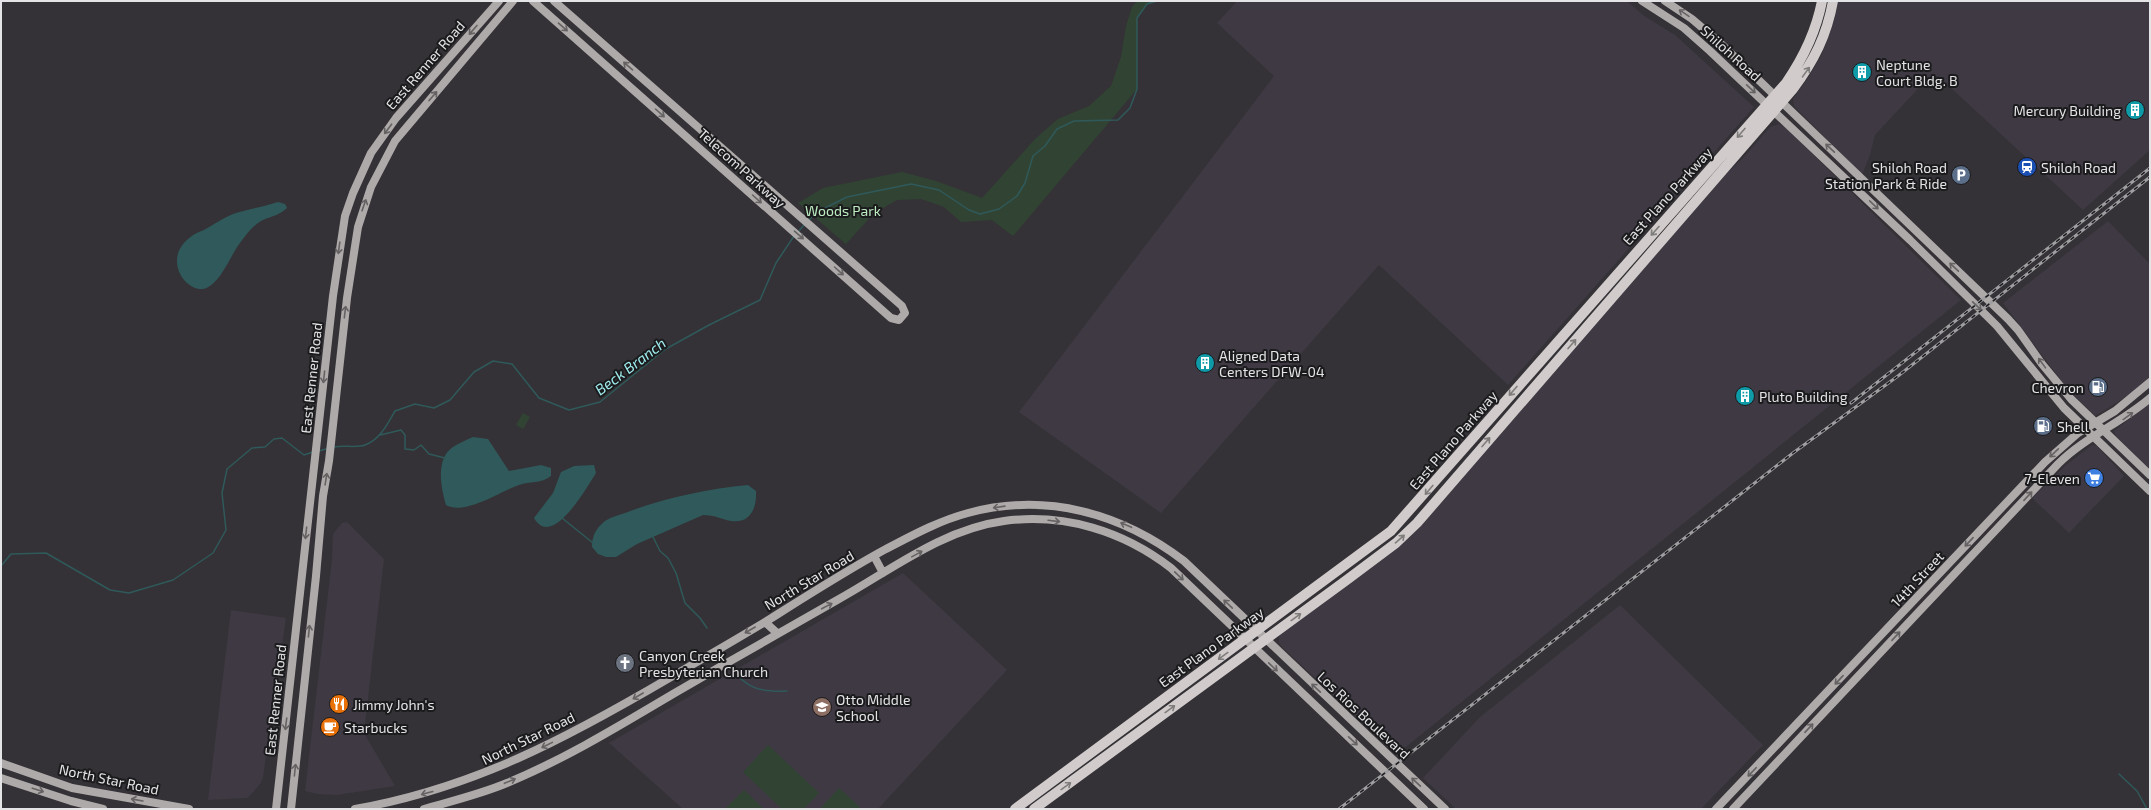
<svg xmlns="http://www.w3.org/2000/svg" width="2151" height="810" viewBox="0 0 2151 810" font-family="'Exo 2',sans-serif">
<rect width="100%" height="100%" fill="#343236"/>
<!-- built -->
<path fill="#3e3943" d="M 1237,1 L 1627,1 L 1643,15 L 1675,35 L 1754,107 L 1508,385 L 1379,265 L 1161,513 L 1019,412 L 1274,76 L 1217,23 Z
M 1837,1 L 2150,1 L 2150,150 L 2083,210 L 1938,76 L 1928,78 L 1875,135 L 1870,155 L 1862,175 L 1800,112 L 1794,106 L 1793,99 L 1810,75 L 1822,54 L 1834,21 Z
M 1779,124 L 1786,128 L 1961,300 L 1397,754 L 1283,648 L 1279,643 L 1279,636 L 1282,632 L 1402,542 L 1725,175 L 1743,158 L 1770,127 Z
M 2108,221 L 2150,264 L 2150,376 L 2129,395 L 2095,416 L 2066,387 L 2003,303 Z
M 2150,403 L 2150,469 L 2116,436 L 2114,431 Z
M 2092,445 L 2097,446 L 2124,476 L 2069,533 L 2032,498 L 2066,465 Z
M 347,522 L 384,559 L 364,733 L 395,786 L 337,795 L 317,794 L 305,791 L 332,559 L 333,534 L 342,523 Z
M 903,573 L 1007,670 L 878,809 L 683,809 L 609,743 Z
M 1620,605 L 1763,745 L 1701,809 L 1456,809 L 1423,778 L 1480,717 Z
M 231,610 L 286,618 L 263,777 L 261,783 L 248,798 L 208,800 Z"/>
<!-- green -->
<path fill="#314433" d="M 1137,1 L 1157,1 L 1147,4 L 1137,18 L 1137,89 L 1013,236 L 992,220 L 961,222 L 944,207 L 921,199 L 897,200 L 874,213 L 846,244 L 798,203 L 823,188 L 902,172 L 936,181 L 982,198 L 1035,139 L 1058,119 L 1089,106 L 1111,86 L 1121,57 L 1126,26 L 1132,7 Z
M 523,413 L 530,417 L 523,429 L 516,425 Z
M 768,745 L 819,793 L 804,809 L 782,809 L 743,772 Z
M 839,788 L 860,807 L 858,809 L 820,809 Z
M 744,790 L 764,809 L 725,809 Z"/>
<!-- water -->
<path fill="#2f595a" d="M 278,202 L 285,204 L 287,208 C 280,215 272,216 263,220 C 255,224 248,232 243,239 C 231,253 225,275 210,286 C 192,300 160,263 188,239 C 192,235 198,232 204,230 C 213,225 223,218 233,214 C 248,209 263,207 278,202 Z
M 473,437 L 488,439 L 509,471 L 541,465 L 551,468 L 551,476 C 541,484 530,481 519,485 C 501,491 464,516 446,505 C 441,488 435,459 453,447 C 459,443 466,440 473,437 Z
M 594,465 L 596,473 C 587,487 552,550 534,518 L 553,493 L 561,472 L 574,466 Z
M 748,485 L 756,491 C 757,507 751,524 731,521 C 721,519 714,515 703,515 L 637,544 L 616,557 L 606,557 L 598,554 L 592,547 C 592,536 596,528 605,521 C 611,517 619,515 625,513 C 664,498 707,489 748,485 Z"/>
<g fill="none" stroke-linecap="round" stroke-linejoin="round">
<!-- stream -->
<path stroke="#2f595a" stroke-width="1.5" d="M 809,220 L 817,212 L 847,197 L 911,184 L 939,190 L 969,210 L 980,214 L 999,209 L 1017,196 L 1025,183 L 1033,156 L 1045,146 L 1057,129 L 1074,121 L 1118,120 L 1130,108 L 1137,89 L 1137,18 L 1147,4 L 1157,1
M 798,232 L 805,224
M 380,435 L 401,430 L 405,435 L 405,449 L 414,450 L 421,445 L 429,454 L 445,458
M 334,447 C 343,445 358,448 365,445 C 380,440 388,423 395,411 L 415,404 L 434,408 L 450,400 L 474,372 L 493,361 L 512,364 L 539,398 L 569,410 L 600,402 L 664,350 L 709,325 L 760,300 L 776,263 L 794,236
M 319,451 L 326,449
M 562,518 L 593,543
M 653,537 L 660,551 L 668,558 L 676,573 L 685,603 L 700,618 L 707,628
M 1,566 L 11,554 L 46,553 L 110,590 L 129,593 L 173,580 L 213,553 L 226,530 L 222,493 L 227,469 L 252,448 L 265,447 L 274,439 L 282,438 L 304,455 L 313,452
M 730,666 C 746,689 760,692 787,691
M 2119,774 L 2137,791 L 2147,809"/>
<!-- secondary -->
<path stroke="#afaaaa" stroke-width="8" d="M 533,1 L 891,318 L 899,320 L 905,313 L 902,306 L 554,1
M 1642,1 L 1684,28 L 1710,51 L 1910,240 L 1997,326 L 2064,408 L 2150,491
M 1665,1 L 1692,19 L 1719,42 L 2008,319 L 2018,330 L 2042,364 L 2071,399 L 2150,475
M 874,556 L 883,573
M 765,622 L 777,633
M 1,763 L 72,788 L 189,809
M 1,778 L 71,801 L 103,809
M 276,809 L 333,296 L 345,216 L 353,193 L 371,153 L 396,118 L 499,1
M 291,809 L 316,576 L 323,496 L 329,461 L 347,298 L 358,227 L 371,187 L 395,141 L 513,1
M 355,809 C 474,788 567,738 671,677 C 704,658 737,639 770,619 C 808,595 844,572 884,550 C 911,536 938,521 968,513 C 1046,492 1121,513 1184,561 L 1445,809
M 424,809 C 452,801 481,794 507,783 C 565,759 619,726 673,694 C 728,662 783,631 839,599 C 891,570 943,529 1004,521 C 1065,513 1123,531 1171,568 L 1424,809
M 1716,809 L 2045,462 L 2078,433 L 2115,411 L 2150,382
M 1733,809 L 2058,464 C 2085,437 2121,423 2150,398"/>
<!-- primary -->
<path stroke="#d1cccb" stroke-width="10" d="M 1015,809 L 1391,531 L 1786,83 C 1804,57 1816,32 1822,1
M 1034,809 L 1348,579 L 1396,543 L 1417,523 L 1793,89 C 1814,61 1827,35 1833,1"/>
<!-- rail casing -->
<g stroke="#9f9ea1" stroke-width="3">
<path id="rail" d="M 1851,403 L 2150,168
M 1339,809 L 1793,453 L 1898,376 L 2150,177"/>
</g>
<!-- rail -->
<use href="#rail" stroke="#1b1a1c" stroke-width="1.5" stroke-dasharray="4.5" stroke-linecap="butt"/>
</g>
<!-- one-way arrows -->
<defs><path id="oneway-shaft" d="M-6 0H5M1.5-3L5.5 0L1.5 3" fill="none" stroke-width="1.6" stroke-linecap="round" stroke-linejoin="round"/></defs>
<g stroke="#656263">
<use href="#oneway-shaft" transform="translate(1684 13) rotate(-146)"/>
<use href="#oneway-shaft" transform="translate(563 27) rotate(41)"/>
<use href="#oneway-shaft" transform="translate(473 30) rotate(131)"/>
<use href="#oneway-shaft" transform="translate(628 66) rotate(-139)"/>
<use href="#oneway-shaft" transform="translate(1751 89) rotate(43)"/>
<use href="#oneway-shaft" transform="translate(433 96) rotate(-49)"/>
<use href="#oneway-shaft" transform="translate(660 113) rotate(42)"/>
<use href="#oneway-shaft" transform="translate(388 129) rotate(127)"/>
<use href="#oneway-shaft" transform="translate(1830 148) rotate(-137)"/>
<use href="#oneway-shaft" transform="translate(757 199) rotate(42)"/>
<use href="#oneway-shaft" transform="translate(364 205) rotate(-71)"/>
<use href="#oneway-shaft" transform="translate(1874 205) rotate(44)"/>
<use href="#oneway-shaft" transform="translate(799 235) rotate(41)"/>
<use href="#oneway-shaft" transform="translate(339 248) rotate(98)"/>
<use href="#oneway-shaft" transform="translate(1954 267) rotate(-137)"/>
<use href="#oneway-shaft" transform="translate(839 271) rotate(42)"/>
<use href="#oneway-shaft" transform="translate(1977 306) rotate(44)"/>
<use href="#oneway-shaft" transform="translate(345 312) rotate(-83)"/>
<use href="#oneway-shaft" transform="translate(2042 363) rotate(-126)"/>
<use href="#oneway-shaft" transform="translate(324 377) rotate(96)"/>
<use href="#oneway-shaft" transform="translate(2128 416) rotate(-36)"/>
<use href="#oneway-shaft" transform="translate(2054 453) rotate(137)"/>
<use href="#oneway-shaft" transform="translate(326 479) rotate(-81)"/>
<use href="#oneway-shaft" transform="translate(2028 496) rotate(-47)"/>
<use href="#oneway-shaft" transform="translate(999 507) rotate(172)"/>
<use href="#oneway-shaft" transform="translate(1054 521) rotate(7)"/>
<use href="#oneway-shaft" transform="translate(1126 525) rotate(-157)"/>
<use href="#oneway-shaft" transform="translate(306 533) rotate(96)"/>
<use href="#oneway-shaft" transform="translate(1969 542) rotate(133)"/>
<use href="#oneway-shaft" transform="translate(917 554) rotate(-29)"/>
<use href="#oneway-shaft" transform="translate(1179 576) rotate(44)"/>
<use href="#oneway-shaft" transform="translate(1228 604) rotate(-136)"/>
<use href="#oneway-shaft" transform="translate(827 606) rotate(-28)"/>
<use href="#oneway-shaft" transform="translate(750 630) rotate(150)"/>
<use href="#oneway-shaft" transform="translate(309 631) rotate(-84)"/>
<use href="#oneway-shaft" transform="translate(1896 636) rotate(-47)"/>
<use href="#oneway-shaft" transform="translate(1273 667) rotate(44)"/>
<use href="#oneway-shaft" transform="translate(1839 680) rotate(133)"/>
<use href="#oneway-shaft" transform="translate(1316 688) rotate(-137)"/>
<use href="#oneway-shaft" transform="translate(638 696) rotate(150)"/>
<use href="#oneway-shaft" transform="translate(286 724) rotate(97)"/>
<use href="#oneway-shaft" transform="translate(1809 728) rotate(-47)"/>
<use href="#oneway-shaft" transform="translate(1353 741) rotate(43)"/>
<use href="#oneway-shaft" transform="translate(547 745) rotate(154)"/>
<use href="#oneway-shaft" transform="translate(295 770) rotate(-84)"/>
<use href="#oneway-shaft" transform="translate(1752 772) rotate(134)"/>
<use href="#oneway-shaft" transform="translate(510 781) rotate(-23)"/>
<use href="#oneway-shaft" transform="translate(1416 782) rotate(-137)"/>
<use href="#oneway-shaft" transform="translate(38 790) rotate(18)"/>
<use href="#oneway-shaft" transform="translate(427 793) rotate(165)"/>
<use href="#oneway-shaft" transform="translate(137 800) rotate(-170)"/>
</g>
<g stroke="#7f7c7c">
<use href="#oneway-shaft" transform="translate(1806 72) rotate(-54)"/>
<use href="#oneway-shaft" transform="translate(1741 133) rotate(131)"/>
<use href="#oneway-shaft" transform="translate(1655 231) rotate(132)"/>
<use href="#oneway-shaft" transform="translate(1572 344) rotate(-49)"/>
<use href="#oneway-shaft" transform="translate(1513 391) rotate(131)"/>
<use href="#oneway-shaft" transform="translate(1486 442) rotate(-49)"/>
<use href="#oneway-shaft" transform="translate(1429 490) rotate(130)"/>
<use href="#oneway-shaft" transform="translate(1400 539) rotate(-41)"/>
<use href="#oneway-shaft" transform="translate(1296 617) rotate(-36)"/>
<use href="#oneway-shaft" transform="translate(1223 656) rotate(144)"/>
<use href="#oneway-shaft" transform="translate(1170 709) rotate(-36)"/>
<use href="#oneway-shaft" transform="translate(1066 786) rotate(-36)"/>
</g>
<!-- icons -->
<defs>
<g id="building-disc" transform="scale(1)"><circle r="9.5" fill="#0f9aa8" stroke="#1b1a1c"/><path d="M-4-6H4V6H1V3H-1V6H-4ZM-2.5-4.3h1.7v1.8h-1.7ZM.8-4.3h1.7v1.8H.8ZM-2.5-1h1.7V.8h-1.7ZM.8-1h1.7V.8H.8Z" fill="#fff"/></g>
<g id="station-disc" transform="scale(1)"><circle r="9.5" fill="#1a4fb4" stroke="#1b1a1c"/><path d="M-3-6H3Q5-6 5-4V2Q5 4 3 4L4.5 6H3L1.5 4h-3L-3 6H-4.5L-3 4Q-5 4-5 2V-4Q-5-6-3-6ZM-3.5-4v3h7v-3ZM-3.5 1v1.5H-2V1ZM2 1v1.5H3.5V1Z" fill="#fff"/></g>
<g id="parking-disc" transform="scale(1)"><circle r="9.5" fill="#5c6f8a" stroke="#1b1a1c"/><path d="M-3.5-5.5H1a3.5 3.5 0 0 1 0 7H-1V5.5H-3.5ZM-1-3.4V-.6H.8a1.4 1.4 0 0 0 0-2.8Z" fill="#fff"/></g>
<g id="fuel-disc" transform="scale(1)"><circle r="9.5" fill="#5c6f8a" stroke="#1b1a1c"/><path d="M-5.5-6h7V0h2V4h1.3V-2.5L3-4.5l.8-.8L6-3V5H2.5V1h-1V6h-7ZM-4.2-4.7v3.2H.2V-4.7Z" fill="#fff"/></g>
<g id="supermarket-disc" transform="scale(1)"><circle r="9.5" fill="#3f7fe0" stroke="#1b1a1c"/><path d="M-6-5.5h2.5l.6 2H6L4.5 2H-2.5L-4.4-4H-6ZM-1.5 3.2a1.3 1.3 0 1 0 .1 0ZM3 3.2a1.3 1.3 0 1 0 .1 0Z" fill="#fff"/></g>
<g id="church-disc" transform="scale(1)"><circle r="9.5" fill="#6b7280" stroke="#1b1a1c"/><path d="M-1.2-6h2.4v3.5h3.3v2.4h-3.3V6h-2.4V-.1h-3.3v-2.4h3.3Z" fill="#fff"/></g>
<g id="restaurant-disc" transform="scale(1)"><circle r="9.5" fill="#e8710a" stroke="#1b1a1c"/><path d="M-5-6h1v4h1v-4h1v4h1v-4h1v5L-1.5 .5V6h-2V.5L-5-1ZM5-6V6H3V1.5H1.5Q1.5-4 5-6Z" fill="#fff"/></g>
<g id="school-disc" transform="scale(1)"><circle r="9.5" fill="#8d6e63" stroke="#1b1a1c"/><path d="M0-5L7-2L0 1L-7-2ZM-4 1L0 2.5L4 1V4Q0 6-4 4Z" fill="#fff"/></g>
<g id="cafe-disc" transform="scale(1)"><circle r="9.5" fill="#e8710a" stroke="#1b1a1c"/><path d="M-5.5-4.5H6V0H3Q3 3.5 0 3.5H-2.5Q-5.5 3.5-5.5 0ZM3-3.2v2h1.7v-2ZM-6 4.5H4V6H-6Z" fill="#fff"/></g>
</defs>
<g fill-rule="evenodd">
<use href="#building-disc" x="1862" y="72"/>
<use href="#building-disc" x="2135" y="110"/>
<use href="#station-disc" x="2027" y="167"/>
<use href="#parking-disc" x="1961" y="175"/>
<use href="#building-disc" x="1205" y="363"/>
<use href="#fuel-disc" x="2098" y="387"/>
<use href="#building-disc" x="1745" y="396"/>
<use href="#fuel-disc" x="2043" y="426"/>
<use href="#supermarket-disc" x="2094" y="478"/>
<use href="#church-disc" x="625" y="663"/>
<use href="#restaurant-disc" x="339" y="704"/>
<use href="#school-disc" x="822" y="707"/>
<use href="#cafe-disc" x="330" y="727"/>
</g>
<g text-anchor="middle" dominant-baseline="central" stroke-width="4" stroke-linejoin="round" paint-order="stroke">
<!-- street labels -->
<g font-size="14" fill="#e4e3e6" stroke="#1b1a1c">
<text transform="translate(1731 53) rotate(42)">Shiloh Road</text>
<text transform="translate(425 65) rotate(-49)">East Renner Road</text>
<text transform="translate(742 168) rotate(42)">Telecom Parkway</text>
<text transform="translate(1667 196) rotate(-48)">East Plano Parkway</text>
<text transform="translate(311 378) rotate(-84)">East Renner Road</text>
<text transform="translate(1453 440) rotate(-49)">East Plano Parkway</text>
<text transform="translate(1917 579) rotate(-47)">14th Street</text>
<text transform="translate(809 580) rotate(-31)">North Star Road</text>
<text transform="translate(1211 647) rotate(-36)">East Plano Parkway</text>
<text transform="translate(275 700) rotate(-84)">East Renner Road</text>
<text transform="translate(1364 715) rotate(43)">Los Rios Boulevard</text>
<text transform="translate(528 738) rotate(-26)">North Star Road</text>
<text transform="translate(109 779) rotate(12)">North Star Road</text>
</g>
<!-- poi labels -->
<g font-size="14" fill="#e4e3e6" stroke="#1b1a1c" text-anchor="start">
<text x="1876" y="64">Neptune<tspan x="1876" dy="16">Court Bldg. B</tspan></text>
<text x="2121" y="110" text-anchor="end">Mercury Building</text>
<text x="1947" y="167" text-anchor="end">Shiloh Road<tspan x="1947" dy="16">Station Park &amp; Ride</tspan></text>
<text x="2041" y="167">Shiloh Road</text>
<text x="1219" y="355">Aligned Data<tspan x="1219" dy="16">Centers DFW-04</tspan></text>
<text x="2084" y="387" text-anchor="end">Chevron</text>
<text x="1759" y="396">Pluto Building</text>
<text x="2057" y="426">Shell</text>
<text x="2080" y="478" text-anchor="end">7-Eleven</text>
<text x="639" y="655">Canyon Creek<tspan x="639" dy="16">Presbyterian Church</tspan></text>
<text x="836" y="699">Otto Middle<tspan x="836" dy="16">School</tspan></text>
<text x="353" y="704">Jimmy John's</text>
<text x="344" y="727">Starbucks</text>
</g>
<!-- park labels -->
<g font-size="14" fill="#bcecc0" stroke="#1b1a1c">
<text x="843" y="210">Woods Park</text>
</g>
<!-- water labels -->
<g font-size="15" font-style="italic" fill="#9feef0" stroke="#1b1a1c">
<text transform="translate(630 366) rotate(-37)">Beck Branch</text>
</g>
</g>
<!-- border -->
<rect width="2151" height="810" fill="none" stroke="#e4e3e6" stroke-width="4"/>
</svg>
